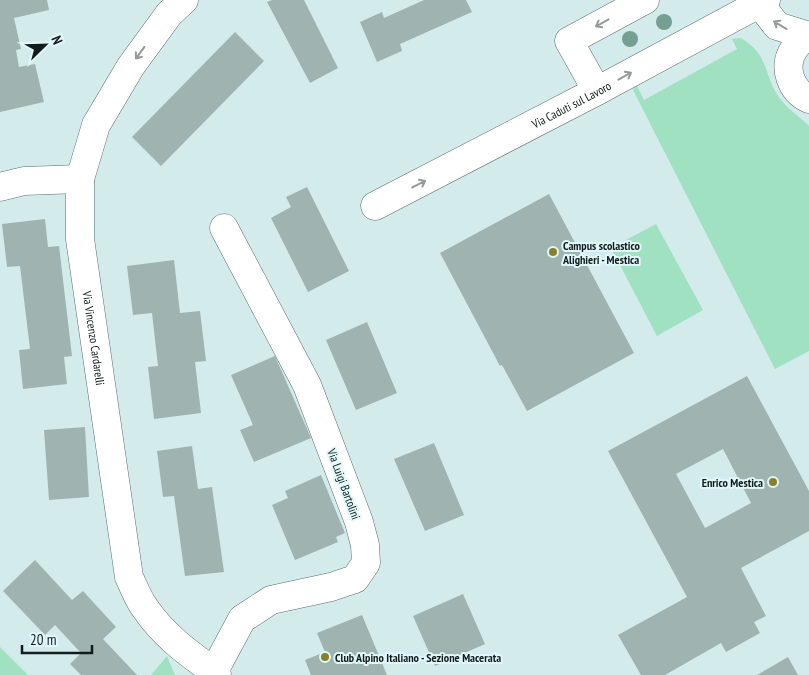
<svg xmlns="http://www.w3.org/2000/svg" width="809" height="675" viewBox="0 0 809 675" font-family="'PT Sans Narrow',sans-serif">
<rect width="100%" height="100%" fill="#d4ebec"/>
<!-- green -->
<path fill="#a0e1c1" d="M 741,38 C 769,55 763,72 778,96 C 786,108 799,116 809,126 L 809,351 L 775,369 L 633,90 L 636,84 L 644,100 L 737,49 L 732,39 Z
M 656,224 L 703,310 L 657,336 L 611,248 Z
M 0,647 L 28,675 L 0,675 Z
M 167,656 L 175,675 L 151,675 Z"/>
<!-- building -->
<path fill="#9fb4b0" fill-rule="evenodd" d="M 0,0 L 47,0 L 49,10 L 14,18 L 21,49 L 16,50 L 19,67 L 35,64 L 44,102 L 0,112 Z
M 272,0 L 304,0 L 338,68 L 310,83 L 267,2 Z
M 424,0 L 466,0 L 472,12 L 400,44 L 402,51 L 377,62 L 360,22 L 382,12 L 384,18 Z
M 235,32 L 264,61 L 161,166 L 132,137 Z
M 307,187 L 349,271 L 308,292 L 271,218 L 291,207 L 286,197 Z
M 549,194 L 634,353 L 527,411 L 502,365 L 500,366 L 440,253 Z
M 45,219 L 48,247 L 59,246 L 72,356 L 64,357 L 67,384 L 23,389 L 19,350 L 30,349 L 20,266 L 7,267 L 2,224 Z
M 174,260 L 180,313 L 200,311 L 206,361 L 195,362 L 201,413 L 154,419 L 148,367 L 158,366 L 152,313 L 133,315 L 127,266 Z
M 367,322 L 397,393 L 356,410 L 326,340 Z
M 275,356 L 311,438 L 254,462 L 240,430 L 253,425 L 231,375 Z
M 747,376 L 809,491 L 809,531 L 741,568 L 766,616 L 754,622 L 760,633 L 726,652 L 721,643 L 665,675 L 641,675 L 618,635 L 687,597 L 608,451 ZM 723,449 L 751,503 L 705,528 L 676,474 Z
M 85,427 L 89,497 L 49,500 L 44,430 Z
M 434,443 L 464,515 L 425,531 L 394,459 Z
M 192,446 L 198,489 L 212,487 L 224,572 L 185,576 L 174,496 L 163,497 L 157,451 Z
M 321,475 L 345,533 L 336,537 L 338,542 L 295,560 L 272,505 L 288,498 L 285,491 Z
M 35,560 L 72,600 L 83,591 L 116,627 L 103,639 L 137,675 L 81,675 L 70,664 L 81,653 L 55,625 L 45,635 L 3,591 Z
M 463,594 L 485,644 L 435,666 L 413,616 Z
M 362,615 L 387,675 L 311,675 L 305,660 L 325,652 L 317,633 Z
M 788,657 L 798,675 L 757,675 L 776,664 Z"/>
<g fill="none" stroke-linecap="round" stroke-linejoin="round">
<!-- minor casing -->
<g stroke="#5a6e6f" stroke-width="29">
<g id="minor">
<path id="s1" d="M 184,0 L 169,14 L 131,66 L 96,125 L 80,179 L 80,239 L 129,577 C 134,587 138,599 145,608 C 163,635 188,653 213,671 L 217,675"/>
<path d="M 759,3 L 777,26 L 809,36"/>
<path d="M 809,36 C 803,39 798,43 794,49 C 782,67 791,91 809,99"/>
<path d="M 597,91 L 569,41 L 645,0"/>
<path d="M 0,187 L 24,181 L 80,179"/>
<path id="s2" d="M 375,206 L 597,91 L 766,0"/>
<path d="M 212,675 L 242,619 L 271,600 L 331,587 L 355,579 L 366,563 L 365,545 L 359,522 L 307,385 L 224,228"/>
</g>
</g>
<!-- minor -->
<use href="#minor" stroke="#fff" stroke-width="28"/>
</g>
<!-- trees -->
<g fill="#759f92">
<circle cx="664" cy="22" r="8"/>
<circle cx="630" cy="39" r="8"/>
</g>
<!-- one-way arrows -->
<defs><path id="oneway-shaft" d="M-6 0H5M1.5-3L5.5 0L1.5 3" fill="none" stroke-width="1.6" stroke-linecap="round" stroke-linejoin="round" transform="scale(1.25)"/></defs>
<g stroke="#959999">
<use href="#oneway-shaft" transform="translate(602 23) rotate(151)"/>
<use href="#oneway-shaft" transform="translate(780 25) rotate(-149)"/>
<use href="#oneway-shaft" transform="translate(140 53) rotate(126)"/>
<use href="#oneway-shaft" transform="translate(625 76) rotate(-29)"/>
<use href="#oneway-shaft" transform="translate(419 184) rotate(-27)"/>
</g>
<!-- markers -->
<g fill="#86822b" stroke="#e1f8fa" stroke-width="2">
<circle cx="553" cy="252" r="5"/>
<circle cx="773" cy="482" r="5"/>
<circle cx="325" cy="657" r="5"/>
</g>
<g text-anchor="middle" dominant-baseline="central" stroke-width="4" stroke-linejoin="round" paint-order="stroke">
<!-- street labels -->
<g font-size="12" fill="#131c1c" stroke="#e1f8fa">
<text stroke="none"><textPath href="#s2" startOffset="221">Via Caduti sul Lavoro</textPath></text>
<text stroke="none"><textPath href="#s1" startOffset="370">Via Vincenzo Cardarelli</textPath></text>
<text transform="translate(344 484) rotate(70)">Via Luigi Bartolini</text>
</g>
<!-- poi labels -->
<g font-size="12" font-weight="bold" fill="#131c1c" stroke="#e1f8fa" text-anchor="start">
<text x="563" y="245">Campus scolastico<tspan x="563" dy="14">Alighieri - Mestica</tspan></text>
<text x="763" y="482" text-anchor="end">Enrico Mestica</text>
<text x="335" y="657">Club Alpino Italiano - Sezione Macerata</text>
</g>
</g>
<!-- north arrow -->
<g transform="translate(45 45) rotate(67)" stroke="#e1f8fa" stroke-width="4" paint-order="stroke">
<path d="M0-4L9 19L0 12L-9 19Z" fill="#131c1c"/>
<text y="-8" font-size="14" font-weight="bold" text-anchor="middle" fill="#131c1c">N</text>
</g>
<!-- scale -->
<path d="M22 645v8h70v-8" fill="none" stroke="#131c1c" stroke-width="2.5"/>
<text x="30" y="645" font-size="15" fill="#131c1c" stroke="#e1f8fa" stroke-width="4" paint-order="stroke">20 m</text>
</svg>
